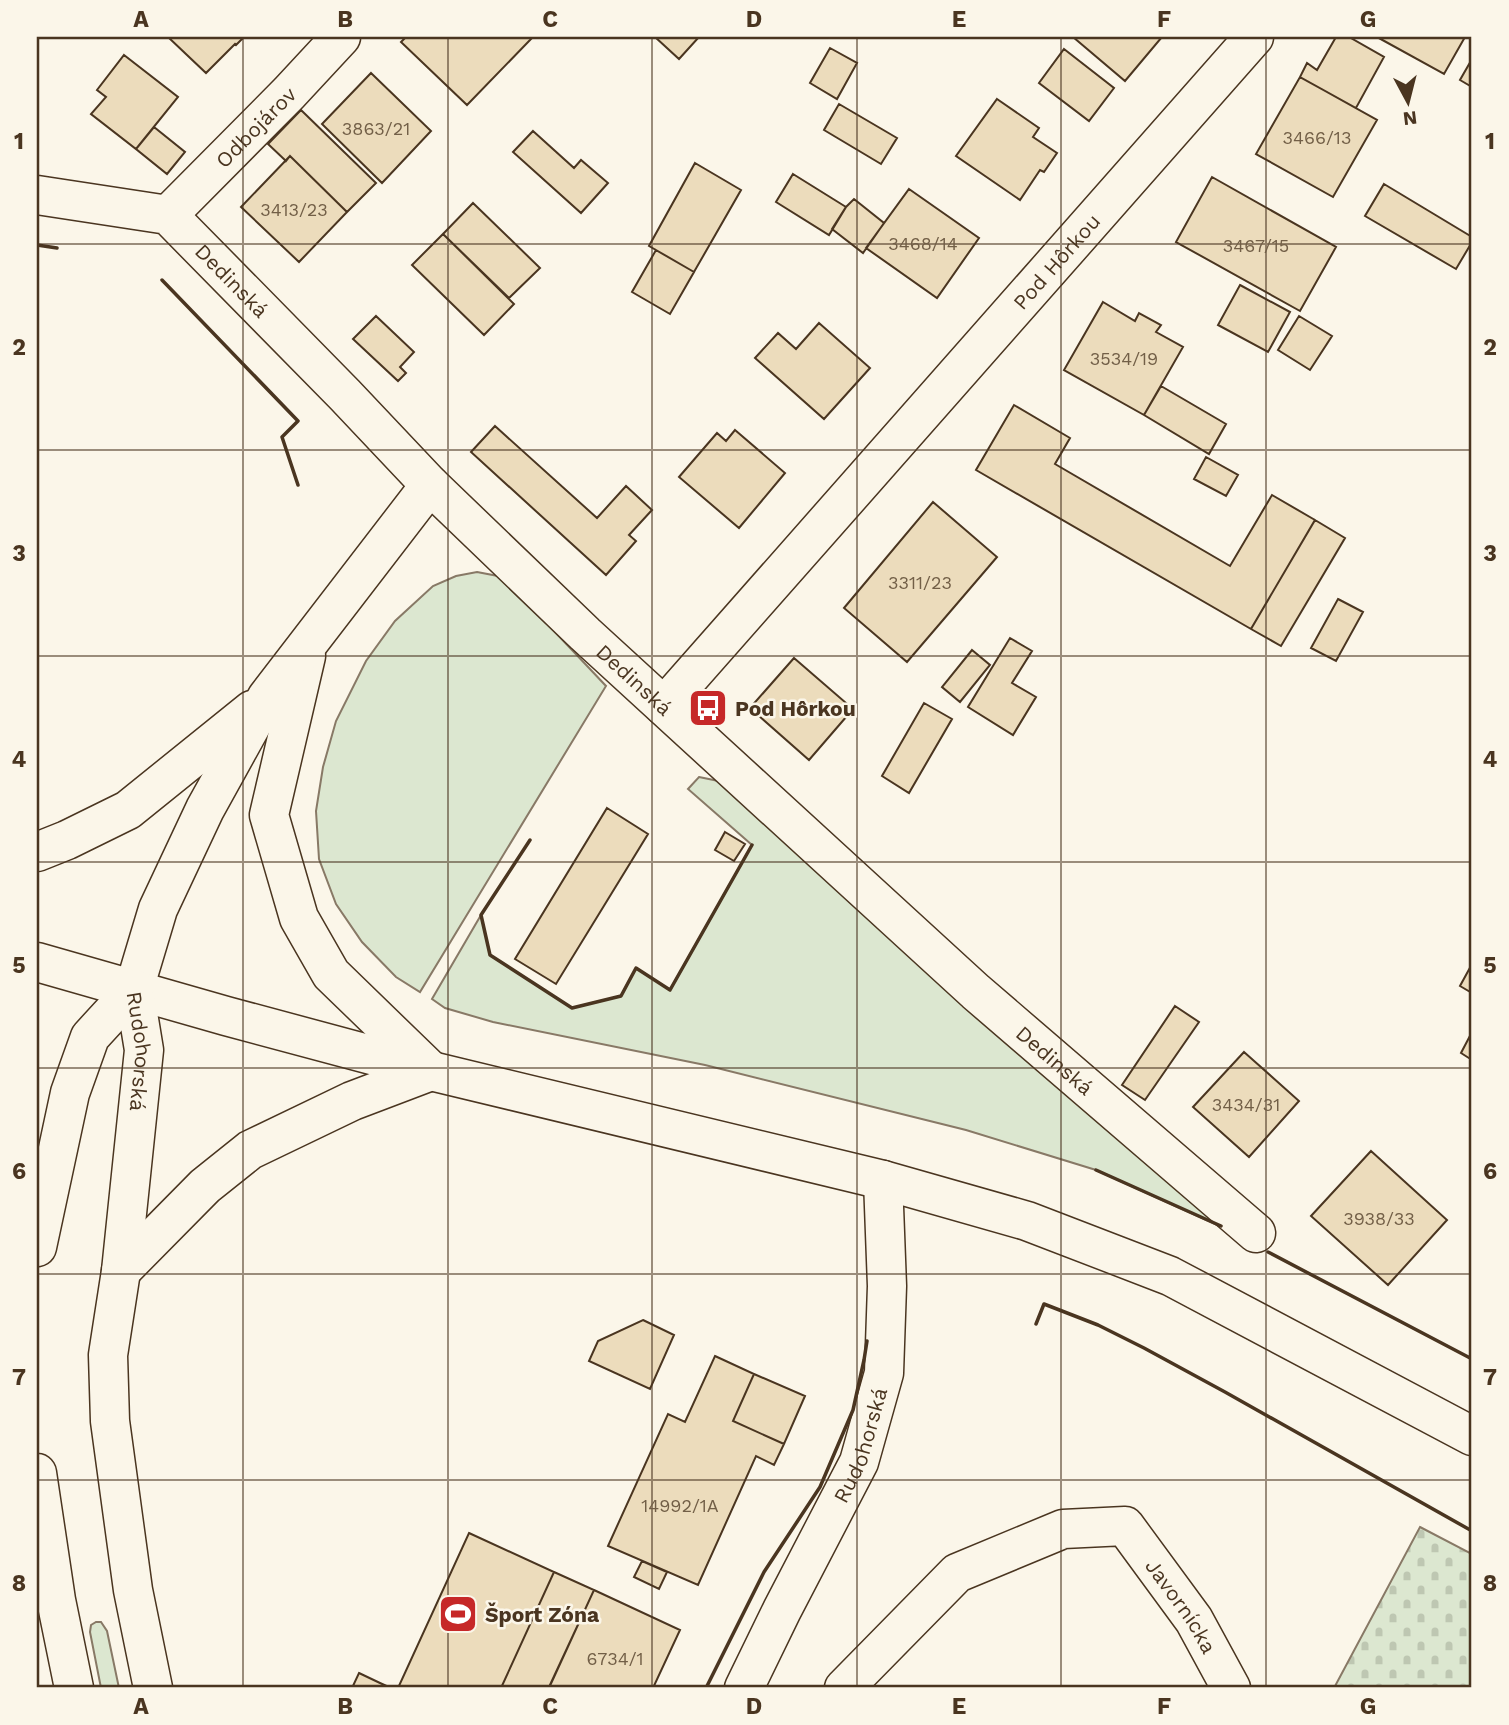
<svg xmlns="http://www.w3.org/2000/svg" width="1509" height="1725" viewBox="0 0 1509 1725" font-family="'Work Sans',sans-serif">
<defs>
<pattern id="cemetery-stones" width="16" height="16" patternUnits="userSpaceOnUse" patternTransform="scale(1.75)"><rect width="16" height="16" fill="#dce7d0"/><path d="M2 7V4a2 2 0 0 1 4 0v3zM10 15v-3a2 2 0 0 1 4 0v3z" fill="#bec7b2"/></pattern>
</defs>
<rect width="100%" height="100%" fill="#fbf6e9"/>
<!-- grass -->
<path fill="#dce7d0" stroke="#887966" stroke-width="2" d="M 477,572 L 503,577 L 606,686 L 420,992 L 396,977 L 362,942 L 336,904 L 319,859 L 316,811 L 323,767 L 336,721 L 366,661 L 395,621 L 433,586 L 456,576 Z
M 699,777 L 733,784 L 1246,1238 L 1096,1170 L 966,1130 L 705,1065 L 493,1022 L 445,1008 L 432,999 L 481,915 L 490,955 L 572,1008 L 621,996 L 636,968 L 670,990 L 752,845 L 688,789 Z
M 96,1622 L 101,1622 L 107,1631 L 119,1688 L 101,1688 L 90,1632 L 91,1625 Z"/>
<!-- cemetery -->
<path fill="url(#cemetery-stones)" stroke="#887966" stroke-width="2" d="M 1420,1527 L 1472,1554 L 1472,1688 L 1334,1688 Z"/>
<!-- building -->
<path fill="#ecdcbc" stroke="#4a3520" stroke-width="2" d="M 168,37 L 244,37 L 236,45 L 235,44 L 206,73 Z
M 406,37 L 529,37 L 531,39 L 467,105 L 401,42 Z
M 655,37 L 699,37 L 679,59 Z
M 1073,37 L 1162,37 L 1125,81 Z
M 1336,37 L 1349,37 L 1384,57 L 1356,108 L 1300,77 L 1307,63 L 1317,70 Z
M 1377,37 L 1465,37 L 1444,74 Z
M 830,48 L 857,63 L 837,99 L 810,83 Z
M 1064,49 L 1114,88 L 1089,121 L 1039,83 Z
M 124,55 L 178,97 L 136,149 L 91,114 L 106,97 L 97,90 Z
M 1472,59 L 1472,87 L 1460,80 Z
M 371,73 L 431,131 L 382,183 L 322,124 Z
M 1300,77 L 1377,120 L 1333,197 L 1256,154 Z
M 997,99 L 1039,128 L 1033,137 L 1057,153 L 1044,172 L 1040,170 L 1020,200 L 956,156 Z
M 839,104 L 897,138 L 881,164 L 824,130 Z
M 301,110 L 376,183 L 347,212 L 290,156 L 286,161 L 268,144 Z
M 154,127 L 185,152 L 167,174 L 136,149 Z
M 533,131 L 574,168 L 581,160 L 608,183 L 581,213 L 513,152 Z
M 290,156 L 347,212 L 299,262 L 241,207 Z
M 695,163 L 741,190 L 694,272 L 649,246 Z
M 793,174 L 846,207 L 829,235 L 776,202 Z
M 1212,177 L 1336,247 L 1300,311 L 1176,242 Z
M 1384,184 L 1472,237 L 1472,242 L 1456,269 L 1365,216 Z
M 909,189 L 979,238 L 937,298 L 866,248 Z
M 854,199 L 884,223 L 863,253 L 832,229 L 846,207 Z
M 473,203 L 540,268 L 509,298 L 443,234 Z
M 443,234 L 514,304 L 484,335 L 412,265 Z
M 656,250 L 694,272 L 670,314 L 632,292 Z
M 1240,285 L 1290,312 L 1268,352 L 1218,325 Z
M 1103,302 L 1135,321 L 1139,313 L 1161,325 L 1156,332 L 1183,347 L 1144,415 L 1064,370 Z
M 376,316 L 414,352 L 400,367 L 406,373 L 398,381 L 353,339 Z
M 1299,316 L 1332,336 L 1310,370 L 1278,350 Z
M 819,323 L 870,368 L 824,419 L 755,358 L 778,333 L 796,349 Z
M 1161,386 L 1226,424 L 1209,454 L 1144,415 Z
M 1014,405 L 1070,438 L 1055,464 L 1230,566 L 1272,495 L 1315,520 L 1251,629 L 976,470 Z
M 495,426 L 597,518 L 626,486 L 652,510 L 629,535 L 636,541 L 606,575 L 471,452 Z
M 735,430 L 785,473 L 739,528 L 679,477 L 717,433 L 726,441 Z
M 1206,457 L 1238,475 L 1226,496 L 1194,479 Z
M 933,502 L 997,557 L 907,662 L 844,608 Z
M 1315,520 L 1345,538 L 1281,646 L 1251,629 Z
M 1338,599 L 1363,612 L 1336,661 L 1311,648 Z
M 1010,638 L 1032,651 L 1012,683 L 1036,697 L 1013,735 L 968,707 Z
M 972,650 L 990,665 L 960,702 L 942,687 Z
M 794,658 L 853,709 L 809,760 L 750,708 Z
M 924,703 L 952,719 L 909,793 L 882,776 Z
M 607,808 L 648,834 L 556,984 L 515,959 Z
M 725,832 L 745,844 L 734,861 L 715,850 Z
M 1472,964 L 1472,993 L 1460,986 Z
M 1175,1006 L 1199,1022 L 1145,1100 L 1122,1085 Z
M 1472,1032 L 1472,1060 L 1461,1053 Z
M 1244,1052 L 1299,1101 L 1249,1157 L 1193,1107 Z
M 1371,1151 L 1447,1220 L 1388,1285 L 1311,1216 Z
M 643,1320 L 674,1335 L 650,1389 L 589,1361 L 598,1341 Z
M 715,1356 L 754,1374 L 733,1421 L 784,1444 L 774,1465 L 756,1456 L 698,1585 L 608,1546 L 668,1414 L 685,1422 Z
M 754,1374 L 805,1396 L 784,1444 L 733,1421 Z
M 469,1533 L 554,1572 L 501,1688 L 398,1688 Z
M 642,1561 L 667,1572 L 659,1589 L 634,1577 Z
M 554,1572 L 594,1590 L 549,1688 L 501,1688 Z
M 594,1590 L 680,1630 L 653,1688 L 549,1687 Z
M 359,1673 L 380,1683 L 391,1688 L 352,1688 Z"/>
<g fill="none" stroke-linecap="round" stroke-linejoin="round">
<!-- street casing -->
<g stroke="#4a3520" stroke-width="41">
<g id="street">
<path id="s1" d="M 37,195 L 168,215 L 345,395 L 430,485 L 585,634 L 976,992 L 1256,1233"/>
<path id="s2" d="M 168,215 L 289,93 L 341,37"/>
<path d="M 306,656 L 269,815 L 299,918 L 331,974 L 431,1071"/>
<path id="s3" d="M 664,706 L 1254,37"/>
<path d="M 37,852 L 67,840 L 128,810 L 252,710"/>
<path d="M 134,989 L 158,909 L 205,809 L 267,697 L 430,485"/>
<path id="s4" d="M 744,1688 L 782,1610 L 859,1462 L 884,1373 L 887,1286 L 883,1180"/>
<path id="s5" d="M 844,1688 L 957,1573 L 1063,1529 L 1125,1526 L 1194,1620 L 1231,1688"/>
</g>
</g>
<!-- secondary casing -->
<g stroke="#4a3520" stroke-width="41">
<g id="secondary">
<path d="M 37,962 L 226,1016 L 431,1071 L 883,1180 L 1027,1221 L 1170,1276 L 1472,1436"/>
<path id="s6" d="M 134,989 L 144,1050 L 121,1271 L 108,1355 L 110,1421 L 133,1590 L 153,1688"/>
<path d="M 37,1247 L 70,1093 L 90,1037 L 134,989"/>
<path d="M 121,1271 L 205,1186 L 250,1150 L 352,1101 L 431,1071"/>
<path d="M 37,1473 L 56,1600 L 74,1688"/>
</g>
</g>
<!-- street -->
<use href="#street" stroke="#fbf6e9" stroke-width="38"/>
<!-- secondary -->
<use href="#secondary" stroke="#fbf6e9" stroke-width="38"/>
<!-- wall -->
<path stroke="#4a3520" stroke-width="3.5" d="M 37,245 L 57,248
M 162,280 L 298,421 L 282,437 L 298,485
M 530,840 L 481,915 L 490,955 L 572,1008 L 621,996 L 636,968 L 670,990 L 752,845
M 1096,1170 L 1221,1226
M 1268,1252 L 1472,1359
M 1036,1324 L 1044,1304 L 1098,1325 L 1144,1348 L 1225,1392 L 1472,1531
M 706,1688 L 764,1572 L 820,1487 L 853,1410 L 864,1360 L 867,1341"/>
</g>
<!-- grid -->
<path fill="none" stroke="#4a3520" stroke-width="2" stroke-opacity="0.55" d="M 243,37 L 243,1688M 448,37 L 448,1688M 652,37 L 652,1688M 857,37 L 857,1688M 1061,37 L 1061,1688M 1266,37 L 1266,1688M 37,244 L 1472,244M 37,450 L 1472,450M 37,656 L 1472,656M 37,862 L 1472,862M 37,1068 L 1472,1068M 37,1274 L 1472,1274M 37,1480 L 1472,1480"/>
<!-- icons -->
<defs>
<g id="bus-square" transform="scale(2.0125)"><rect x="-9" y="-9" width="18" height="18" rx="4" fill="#c62828" stroke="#fbf6e9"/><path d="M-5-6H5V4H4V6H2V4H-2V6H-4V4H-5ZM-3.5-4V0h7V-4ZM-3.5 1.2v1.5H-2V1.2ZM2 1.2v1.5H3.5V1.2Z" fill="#fff"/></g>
<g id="stadium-square" transform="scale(2.0125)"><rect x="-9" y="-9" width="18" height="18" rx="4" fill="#c62828" stroke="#fbf6e9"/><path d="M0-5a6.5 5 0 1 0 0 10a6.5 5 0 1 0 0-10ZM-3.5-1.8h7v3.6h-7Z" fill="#fff"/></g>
</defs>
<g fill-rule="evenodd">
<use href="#bus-square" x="708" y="708"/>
<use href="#stadium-square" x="458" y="1614"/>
</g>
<g text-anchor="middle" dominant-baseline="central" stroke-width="5" stroke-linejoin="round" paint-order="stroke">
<!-- number labels -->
<g font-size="18" fill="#725f47">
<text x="376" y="128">3863/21</text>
<text x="1317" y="137">3466/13</text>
<text x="294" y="209">3413/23</text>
<text x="923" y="243">3468/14</text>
<text x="1256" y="245">3467/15</text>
<text x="1124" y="358">3534/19</text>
<text x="920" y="582">3311/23</text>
<text x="1246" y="1104">3434/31</text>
<text x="1379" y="1218">3938/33</text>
<text x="680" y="1505">14992/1A</text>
<text x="615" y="1658">6734/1</text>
</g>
<!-- street labels -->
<g font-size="21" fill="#4a3520" stroke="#fbf6e9">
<text stroke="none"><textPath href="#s2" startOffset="124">Odbojárov</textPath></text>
<text stroke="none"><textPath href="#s3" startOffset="593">Pod Hôrkou</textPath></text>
<text stroke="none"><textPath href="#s1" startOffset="224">Dedinská</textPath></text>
<text stroke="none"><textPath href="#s1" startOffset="791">Dedinská</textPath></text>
<text stroke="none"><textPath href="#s6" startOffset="63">Rudohorská</textPath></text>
<text stroke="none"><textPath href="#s1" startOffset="1358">Dedinská</textPath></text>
<text stroke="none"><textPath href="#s4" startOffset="270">Rudohorská</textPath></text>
<text stroke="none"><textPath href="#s5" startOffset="436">Javornícka</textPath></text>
</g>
<!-- poi labels -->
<g font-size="21" font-weight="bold" fill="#4a3520" stroke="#fbf6e9" text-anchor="start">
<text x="735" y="708">Pod Hôrkou</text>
<text x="485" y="1614">Šport Zóna</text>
</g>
</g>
<!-- border -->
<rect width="1509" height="1725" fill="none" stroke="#fbf6e9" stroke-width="77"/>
<!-- north arrow -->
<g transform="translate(1408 102) rotate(173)" stroke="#fbf6e9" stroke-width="5" paint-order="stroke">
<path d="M0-5L12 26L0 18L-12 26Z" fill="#4a3520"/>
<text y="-10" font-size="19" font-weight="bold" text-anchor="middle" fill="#4a3520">N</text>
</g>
<rect x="38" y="38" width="1432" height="1648" fill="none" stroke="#4a3520" stroke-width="2.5"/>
<g font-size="23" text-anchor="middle" font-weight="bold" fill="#4a3520">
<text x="141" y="27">A</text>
<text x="345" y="27">B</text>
<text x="550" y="27">C</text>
<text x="754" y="27">D</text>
<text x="959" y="27">E</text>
<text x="1164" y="27">F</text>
<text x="1368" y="27">G</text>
<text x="19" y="149">1</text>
<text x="1490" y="149">1</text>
<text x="19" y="355">2</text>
<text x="1490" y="355">2</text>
<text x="19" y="561">3</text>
<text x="1490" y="561">3</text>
<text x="19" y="767">4</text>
<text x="1490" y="767">4</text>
<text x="19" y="973">5</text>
<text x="1490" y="973">5</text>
<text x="19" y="1179">6</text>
<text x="1490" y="1179">6</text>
<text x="19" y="1385">7</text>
<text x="1490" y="1385">7</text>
<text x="19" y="1591">8</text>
<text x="1490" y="1591">8</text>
<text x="141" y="1714">A</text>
<text x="345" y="1714">B</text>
<text x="550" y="1714">C</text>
<text x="754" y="1714">D</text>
<text x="959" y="1714">E</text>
<text x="1164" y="1714">F</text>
<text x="1368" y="1714">G</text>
</g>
</svg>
